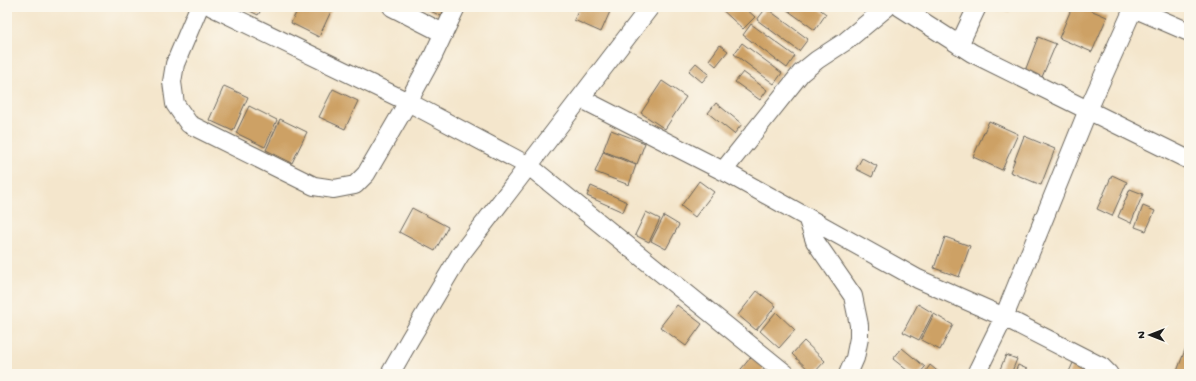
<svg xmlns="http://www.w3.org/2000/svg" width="1196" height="381" viewBox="0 0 1196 381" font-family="'Gochi Hand',sans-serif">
<rect width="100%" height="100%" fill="#fbf7ec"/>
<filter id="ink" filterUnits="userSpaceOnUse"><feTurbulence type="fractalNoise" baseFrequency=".025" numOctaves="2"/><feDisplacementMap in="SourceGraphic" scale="8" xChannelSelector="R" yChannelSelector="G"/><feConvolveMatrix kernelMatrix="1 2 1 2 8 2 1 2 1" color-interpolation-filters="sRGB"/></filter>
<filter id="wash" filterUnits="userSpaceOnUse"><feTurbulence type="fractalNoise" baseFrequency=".012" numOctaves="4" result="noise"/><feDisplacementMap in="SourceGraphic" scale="16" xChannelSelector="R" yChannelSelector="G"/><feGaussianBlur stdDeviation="0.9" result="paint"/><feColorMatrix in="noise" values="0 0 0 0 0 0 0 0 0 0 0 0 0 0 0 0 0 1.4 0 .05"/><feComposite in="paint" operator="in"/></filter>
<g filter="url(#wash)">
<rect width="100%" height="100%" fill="#f4e6cc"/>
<g id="blocks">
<!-- building -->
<path fill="#cda165" d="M 242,7 L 263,7 L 258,15 Z
M 299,7 L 333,7 L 319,37 L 291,23 Z
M 422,7 L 445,7 L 441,16 Z
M 580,7 L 612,7 L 601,32 L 574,20 Z
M 719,7 L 744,7 L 755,17 L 743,29 Z
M 783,7 L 817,7 L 826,14 L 815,30 Z
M 997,7 L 1011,7 L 1009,12 Z
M 1072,7 L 1083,7 L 1107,17 L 1092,52 L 1059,38 Z
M 766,8 L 808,39 L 799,51 L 757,20 Z
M 751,24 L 795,56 L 787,68 L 743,35 Z
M 1038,37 L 1056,44 L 1042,77 L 1025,71 Z
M 742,43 L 782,73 L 774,84 L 734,54 Z
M 720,45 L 728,51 L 716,66 L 709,60 Z
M 696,63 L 709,74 L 702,82 L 689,71 Z
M 743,72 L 767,90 L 760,100 L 735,82 Z
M 662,81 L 686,97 L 665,129 L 641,113 Z
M 224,86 L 248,97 L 233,131 L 209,120 Z
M 333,89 L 358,101 L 345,129 L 319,117 Z
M 716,103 L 742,124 L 734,134 L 708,113 Z
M 249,106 L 277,120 L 265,147 L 236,133 Z
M 280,119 L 307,132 L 292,163 L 266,150 Z
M 989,121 L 1018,134 L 1002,170 L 973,157 Z
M 611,130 L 645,143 L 637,164 L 603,151 Z
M 1024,136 L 1055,149 L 1041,185 L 1010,172 Z
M 603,152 L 636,165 L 629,185 L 595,172 Z
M 862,158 L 877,166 L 872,177 L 856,169 Z
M 1112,175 L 1127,182 L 1112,216 L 1097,209 Z
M 699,181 L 714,192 L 695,217 L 681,206 Z
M 591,186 L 627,202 L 623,212 L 587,196 Z
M 1130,189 L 1143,194 L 1131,223 L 1118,217 Z
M 1143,206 L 1155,211 L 1146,231 L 1135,227 Z
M 412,208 L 448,227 L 435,251 L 399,232 Z
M 646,212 L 660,219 L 649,242 L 635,235 Z
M 664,216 L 679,225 L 666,249 L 651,241 Z
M 945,237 L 970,246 L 959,277 L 934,268 Z
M 757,291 L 776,306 L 756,330 L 738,315 Z
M 918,304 L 933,313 L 919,340 L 903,332 Z
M 677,305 L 702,324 L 686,346 L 660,327 Z
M 776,312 L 795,330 L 779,348 L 760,331 Z
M 934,314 L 953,325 L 940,350 L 921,340 Z
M 1189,339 L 1189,374 L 1176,374 Z
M 804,341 L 825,361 L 813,374 L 792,354 Z
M 902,348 L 925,367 L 919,374 L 912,374 L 893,359 Z
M 1006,355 L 1017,359 L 1011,374 L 998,374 Z
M 751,357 L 765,368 L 760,374 L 737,374 Z
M 1073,363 L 1099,374 L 1068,374 Z
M 930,365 L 941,374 L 924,374 Z
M 1018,365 L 1027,369 L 1025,374 L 1014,374 Z"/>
</g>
</g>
<g filter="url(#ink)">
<use href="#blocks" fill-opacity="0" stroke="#68635a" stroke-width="1"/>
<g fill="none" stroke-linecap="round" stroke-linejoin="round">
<!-- minor casing -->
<g stroke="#68635a" stroke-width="20">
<path id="minor" d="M 199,7 L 175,64 L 172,82 L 175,104 L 189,124 L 314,186 L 334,189 L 355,185 L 366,174 L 408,102 L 432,58 L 456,7
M 212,7 L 408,102 L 529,166 L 786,374
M 392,7 L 443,33
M 900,7 L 972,53 L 1189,160
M 1131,7 L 1189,32
M 959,45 L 977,7
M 580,98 L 729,174 L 918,279 L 1004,317 L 1102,367 L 1109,374
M 723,171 L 801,73 L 817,60 L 846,41 L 887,7
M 807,217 L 815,241 L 853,296 L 859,325 L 859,338 L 855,358 L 848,374
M 390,374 L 410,339 L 460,255 L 650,7
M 976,374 L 1004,317 L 1088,110 L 1134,7"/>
</g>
<!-- minor -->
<use href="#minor" stroke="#fff" stroke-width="18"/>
</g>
</g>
<!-- margin -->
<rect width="1196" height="381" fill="none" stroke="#fbf7ec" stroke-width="24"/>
<!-- north arrow -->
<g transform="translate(1150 335) rotate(270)" stroke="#fbf7ec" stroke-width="3" paint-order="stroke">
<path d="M0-3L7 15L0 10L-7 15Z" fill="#1c1c1c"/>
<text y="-6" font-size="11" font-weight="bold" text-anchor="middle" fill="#1c1c1c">N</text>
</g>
</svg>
